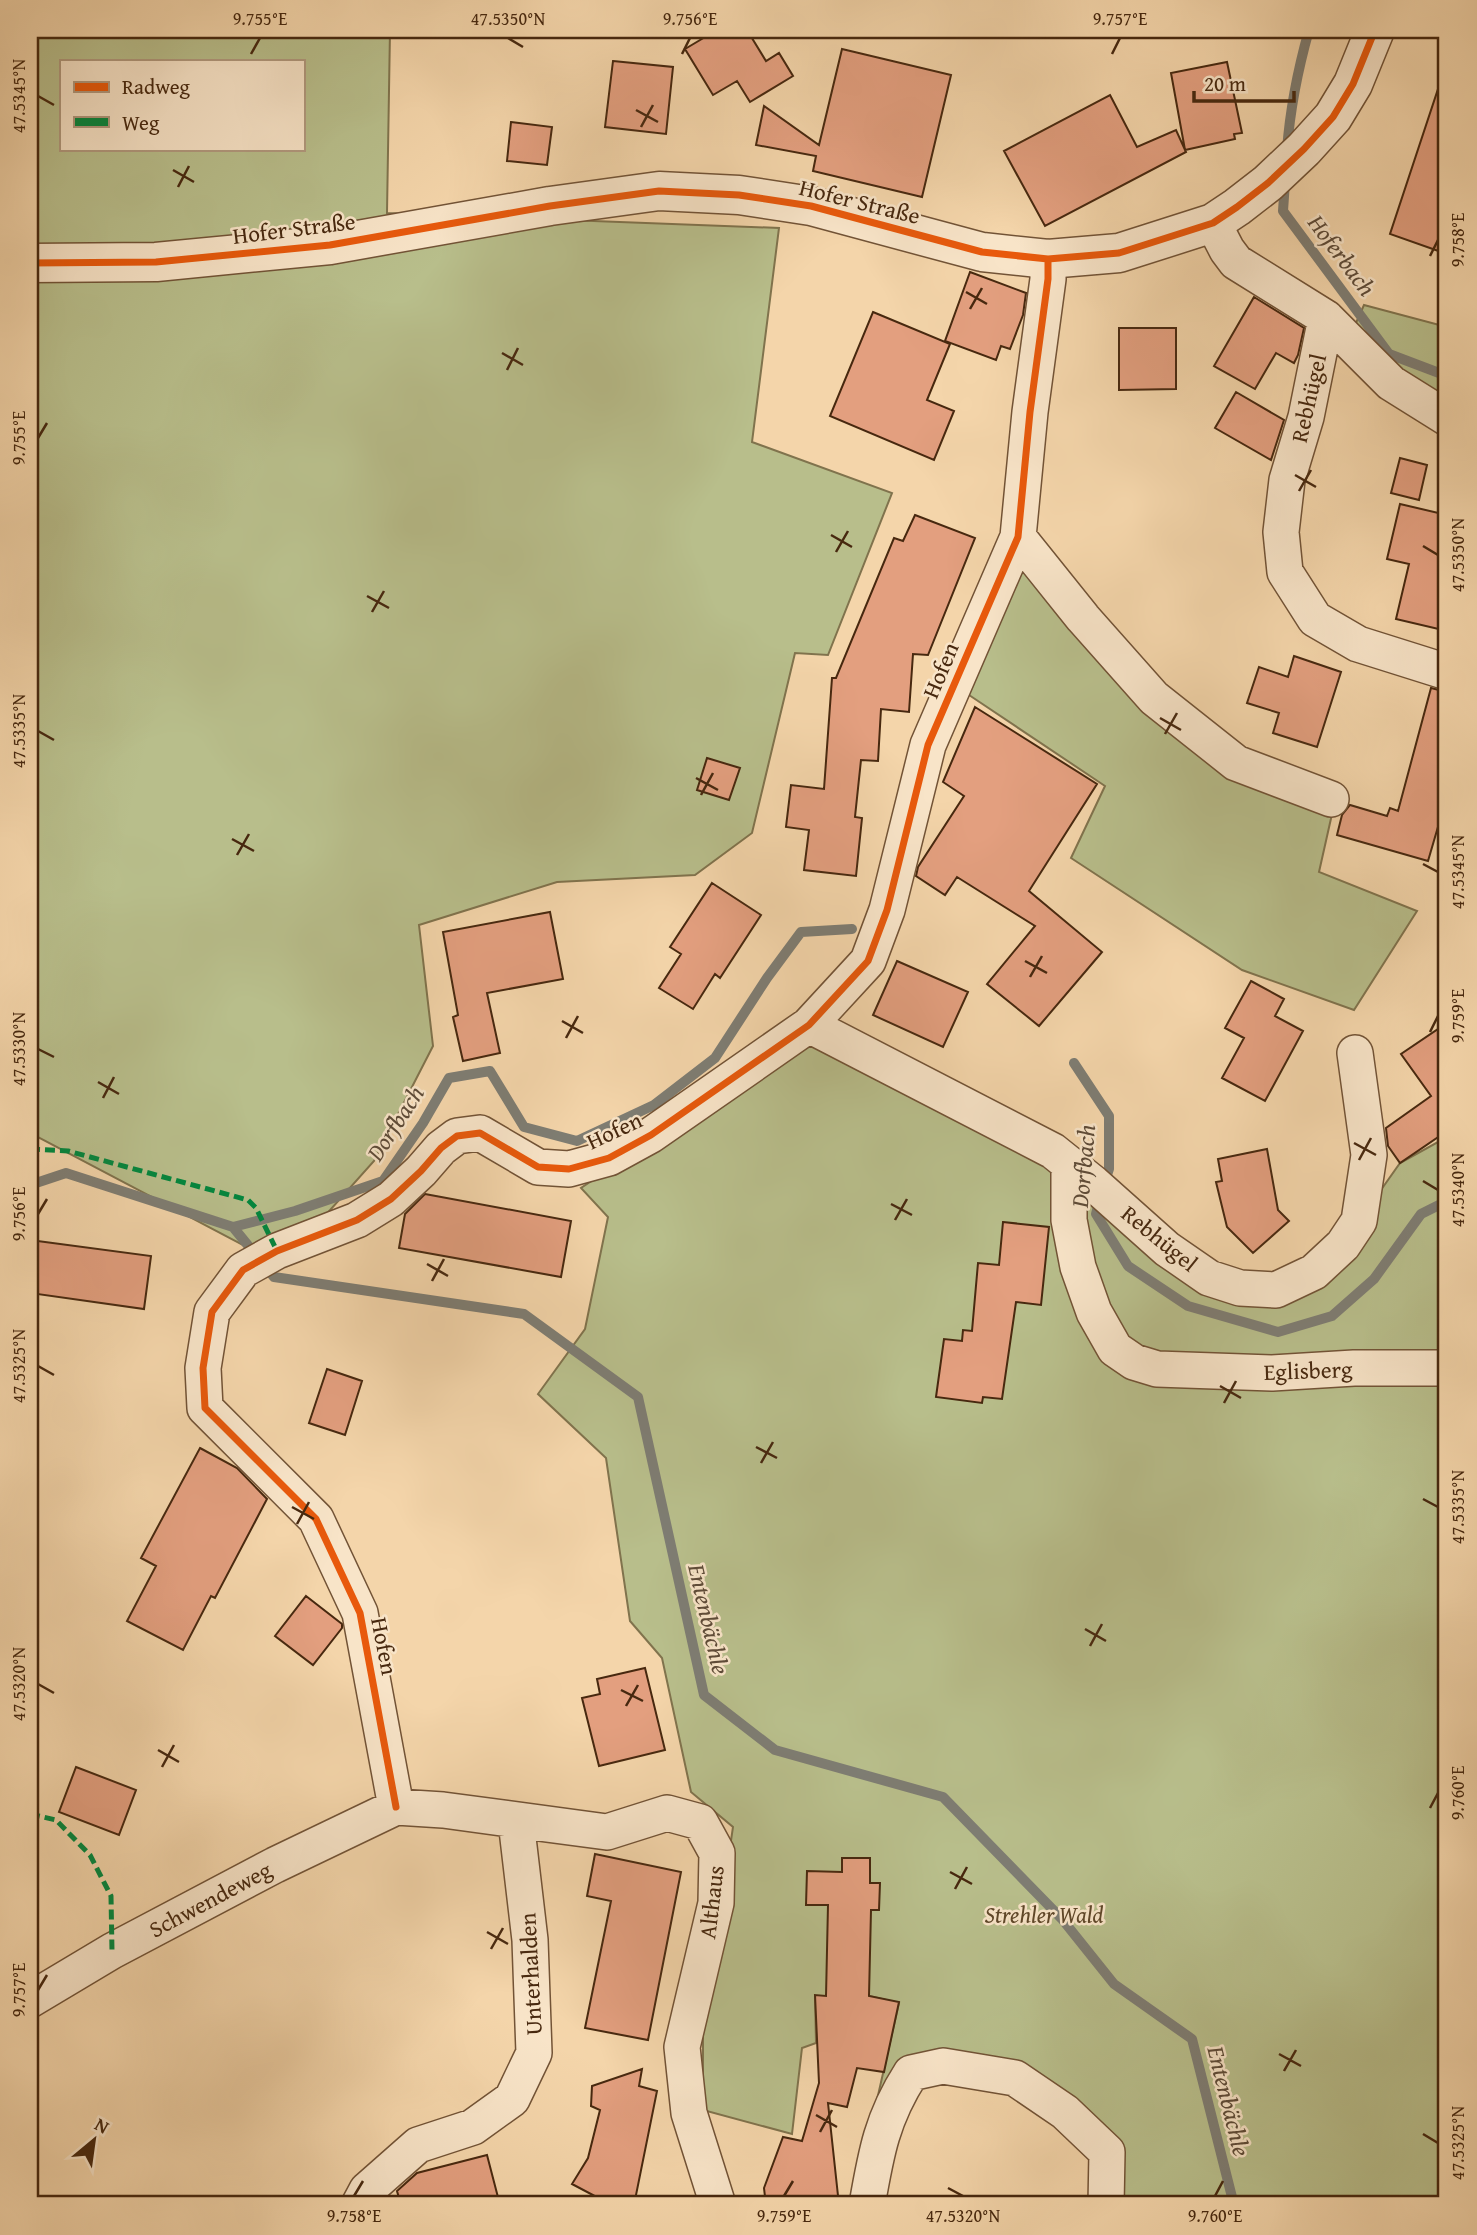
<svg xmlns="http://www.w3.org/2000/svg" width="1477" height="2235" viewBox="0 0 1477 2235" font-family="'Gentium Book Plus',serif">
<rect width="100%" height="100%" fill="#f4d5aa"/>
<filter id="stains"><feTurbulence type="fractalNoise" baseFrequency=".00286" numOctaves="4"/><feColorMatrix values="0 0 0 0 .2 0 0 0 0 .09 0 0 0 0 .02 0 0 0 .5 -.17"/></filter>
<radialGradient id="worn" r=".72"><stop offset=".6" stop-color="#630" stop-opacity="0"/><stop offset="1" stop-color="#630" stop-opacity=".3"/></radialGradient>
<!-- green -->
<path fill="#b8be8b" stroke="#80734d" stroke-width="2" fill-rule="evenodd" d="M 30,30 L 390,30 L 387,213 L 779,228 L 752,442 L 892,493 L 828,655 L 795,653 L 752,833 L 695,875 L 557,882 L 419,925 L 433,1046 L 374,1161 L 281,1265 L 30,1133 ZM 61,61 L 303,61 L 303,149 L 61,149 Z
M 1364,305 L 1447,327 L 1447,410 L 1351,334 Z
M 1023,568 L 1215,765 L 1332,814 L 1319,872 L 1417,911 L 1354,1010 L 1242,970 L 1071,858 L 1105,786 L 966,693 Z
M 805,1039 L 1069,1165 L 1167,1249 L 1276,1290 L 1359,1221 L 1400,1163 L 1447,1137 L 1447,2205 L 1106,2205 L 1107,2152 L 1065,2112 L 943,2066 L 874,2113 L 899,2003 L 840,1989 L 837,1997 L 815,1996 L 816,2043 L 802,2048 L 792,2134 L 703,2110 L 703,2033 L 733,1827 L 691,1792 L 662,1658 L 630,1621 L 606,1458 L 538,1394 L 585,1329 L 608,1217 L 581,1188 Z"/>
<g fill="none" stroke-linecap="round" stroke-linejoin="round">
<!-- stream -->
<path stroke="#7e7d73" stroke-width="10" d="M 1287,150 C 1290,109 1298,69 1309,30
M 1285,182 L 1283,211 L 1389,354 L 1447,376
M 1074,1063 L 1109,1116 L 1109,1169 L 1104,1184
M 30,1185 L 66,1173 L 233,1227 L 295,1211 L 383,1181 L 423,1123 L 449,1078 L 490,1071 L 524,1127 L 577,1141 L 654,1105 L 715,1058 L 767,978 L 801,932 L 852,929
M 1100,1199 L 1096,1214 L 1128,1266 L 1188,1306 L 1278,1332 L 1332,1316 L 1374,1279 L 1421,1214 L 1447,1201
M 233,1227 L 274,1277 L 524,1314 L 638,1397 L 704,1695 L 775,1750 L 943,1797 L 1062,1919 L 1114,1984 L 1192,2039 L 1234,2205"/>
</g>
<!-- building -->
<path fill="#e39f7f" stroke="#47280f" stroke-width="2" d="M 717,30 L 747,30 L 766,61 L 779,53 L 793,76 L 750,102 L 737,81 L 713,95 L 685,49 Z
M 842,49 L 951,75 L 922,197 L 813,171 L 816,156 L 756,145 L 764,106 L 819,145 Z
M 613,61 L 673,67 L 666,134 L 605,127 Z
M 1227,62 L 1242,133 L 1234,134 L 1235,139 L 1185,150 L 1171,73 Z
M 1442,77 L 1447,78 L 1447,254 L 1390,234 Z
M 1110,95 L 1137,147 L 1176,130 L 1186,152 L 1045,226 L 1004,151 Z
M 511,122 L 552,127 L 547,165 L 507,161 Z
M 970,272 L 1026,293 L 1023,315 L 1010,349 L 1001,346 L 996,360 L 945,341 Z
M 1254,297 L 1304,328 L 1298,355 L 1294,363 L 1276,353 L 1255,389 L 1214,366 Z
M 873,312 L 950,344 L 927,400 L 954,411 L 934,460 L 830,416 Z
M 1119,328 L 1176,328 L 1176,389 L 1119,390 Z
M 1236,392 L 1284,420 L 1271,460 L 1215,428 Z
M 1400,458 L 1427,465 L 1419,500 L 1391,493 Z
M 1400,504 L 1447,515 L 1447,631 L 1396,619 L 1409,564 L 1387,559 Z
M 915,515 L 975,538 L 928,655 L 913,654 L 909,712 L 881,709 L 878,761 L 861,760 L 855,817 L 862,818 L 856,876 L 804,870 L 809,830 L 786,827 L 791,785 L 824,789 L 832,678 L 836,678 L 894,538 L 903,541 Z
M 1294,656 L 1341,672 L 1317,747 L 1273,733 L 1279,713 L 1247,703 L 1259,667 L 1288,677 Z
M 1431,688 L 1447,692 L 1447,796 L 1428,861 L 1337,835 L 1342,815 L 1350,805 L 1387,816 L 1390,808 L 1398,811 Z
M 975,707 L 1097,784 L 1029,891 L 1102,952 L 1039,1026 L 987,984 L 1035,926 L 957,877 L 945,895 L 916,876 L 918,867 L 964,796 L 943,782 Z
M 707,758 L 740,768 L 729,800 L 697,790 Z
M 712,883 L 761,915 L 720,978 L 715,974 L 693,1009 L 659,988 L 681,954 L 670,947 Z
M 550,912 L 563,979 L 487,993 L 500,1053 L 463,1061 L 453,1017 L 458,1015 L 443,932 Z
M 897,961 L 968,992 L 943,1047 L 873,1015 Z
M 1251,981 L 1284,999 L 1275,1016 L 1303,1031 L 1265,1101 L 1222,1078 L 1244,1038 L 1225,1028 Z
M 1447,1023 L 1447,1131 L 1400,1163 L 1388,1146 L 1386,1128 L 1431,1096 L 1401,1054 Z
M 1267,1149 L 1278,1210 L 1289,1221 L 1253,1253 L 1227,1227 L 1216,1182 L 1222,1181 L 1218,1159 Z
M 425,1194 L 571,1221 L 561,1277 L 399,1248 L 405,1214 Z
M 1003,1222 L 1049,1227 L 1041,1305 L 1016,1302 L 1002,1399 L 983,1397 L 982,1403 L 936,1397 L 944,1339 L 962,1341 L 963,1330 L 972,1331 L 978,1263 L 999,1265 Z
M 30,1240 L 151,1256 L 144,1309 L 30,1293 Z
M 327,1369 L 362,1381 L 345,1435 L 309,1423 Z
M 200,1448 L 237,1468 L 267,1499 L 215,1598 L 211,1596 L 183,1650 L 127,1621 L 156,1566 L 141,1558 Z
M 306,1596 L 342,1624 L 342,1628 L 313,1665 L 275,1636 Z
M 645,1668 L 665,1750 L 599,1766 L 582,1698 L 600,1694 L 597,1679 Z
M 76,1767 L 136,1790 L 119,1835 L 59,1812 Z
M 595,1854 L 681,1872 L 648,2040 L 585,2028 L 611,1901 L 587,1896 Z
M 842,1858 L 870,1858 L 870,1883 L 880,1883 L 879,1910 L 871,1910 L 869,1996 L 899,2002 L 884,2072 L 857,2068 L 847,2107 L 828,2103 L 839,2205 L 766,2205 L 764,2188 L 783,2137 L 802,2141 L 819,2083 L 815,1995 L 826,1996 L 828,1905 L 806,1905 L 807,1871 L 842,1872 Z
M 642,2069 L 639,2086 L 657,2091 L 634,2205 L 606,2202 L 572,2184 L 588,2158 L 600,2110 L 591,2106 L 592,2086 Z
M 487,2155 L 500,2205 L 401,2205 L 397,2191 L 417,2173 Z"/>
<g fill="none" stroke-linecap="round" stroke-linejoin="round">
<!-- minor casing -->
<g stroke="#725336" stroke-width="38">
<path id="minor" d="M 1213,223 L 1227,250 L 1236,262 L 1326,318 L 1391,383 L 1447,418
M 1326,318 L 1306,417 L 1287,480 L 1281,532 L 1285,572 L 1315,619 L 1358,644 L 1447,672
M 1018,537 L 1083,618 L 1154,698 L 1236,763 L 1331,799
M 809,1025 L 1053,1151 L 1093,1183 L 1167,1249 L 1209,1278 L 1240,1288 L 1276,1290 L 1314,1272 L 1343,1245 L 1359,1221 L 1369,1155 L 1355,1053
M 1069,1165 L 1069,1220 L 1078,1267 L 1094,1312 L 1115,1349 L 1134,1362 L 1157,1369 L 1272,1373 L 1354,1368 L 1447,1368
M 396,1807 L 360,1613 L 316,1519 L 205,1408 L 203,1368 L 212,1312 L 243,1270 L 277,1251 L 357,1220 L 391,1199 L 421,1171 L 441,1148 L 457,1136 L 480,1133 L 538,1167 L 569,1169 L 609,1158 L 651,1135 L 809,1025 L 868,961 L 887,910 L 928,745 L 1018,537 L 1030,412 L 1048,279 L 1048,259
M 30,2000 L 112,1951 L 275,1865 L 396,1807 L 443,1810 L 607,1832 L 667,1813 L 700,1822 L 717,1853 L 716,1903 L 682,2047 L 689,2113 L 718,2205
M 359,2205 L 367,2190 L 418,2145 L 473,2127 L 512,2099 L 534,2053 L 530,1940 L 516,1821
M 867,2205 C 876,2153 882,2118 911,2073 L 943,2066 L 1015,2078 L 1065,2112 L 1107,2152 L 1106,2205"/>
</g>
<!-- tertiary casing -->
<g stroke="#725336" stroke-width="41">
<path id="tertiary" d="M 30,263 L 156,262 L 330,245 L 550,206 L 659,191 L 739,195 L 811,206 L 982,252 L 1048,259 L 1119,253 L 1213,223 L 1237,207 L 1268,183 L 1304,149 L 1333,117 L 1353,84 L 1375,30"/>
</g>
<!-- minor -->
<use href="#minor" stroke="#f8e4c8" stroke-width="35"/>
<!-- tertiary -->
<use href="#tertiary" stroke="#f8e4c8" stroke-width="38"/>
<!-- quiet -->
<path stroke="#00873e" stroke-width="5" stroke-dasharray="10 5" stroke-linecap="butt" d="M 30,1149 L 68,1151 L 248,1200 L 256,1208 L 277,1251
M 30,1814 L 56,1820 L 90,1855 L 111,1896 L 112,1951"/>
<!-- cycleway casing -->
<g stroke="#f8e4c8" stroke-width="11">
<path id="cycleway" d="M 30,263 L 156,262 L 330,245 L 550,206 L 659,191 L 739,195 L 811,206 L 982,252 L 1048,259 L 1119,253 L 1213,223 L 1237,207 L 1268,183 L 1304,149 L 1333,117 L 1353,84 L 1375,30
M 396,1807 L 360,1613 L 316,1519 L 205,1408 L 203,1368 L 212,1312 L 243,1270 L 277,1251 L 357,1220 L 391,1199 L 421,1171 L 441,1148 L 457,1136 L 480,1133 L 538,1167 L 569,1169 L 609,1158 L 651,1135 L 809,1025 L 868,961 L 887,910 L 928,745 L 1018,537 L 1030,412 L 1048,279 L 1048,259"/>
</g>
<!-- cycleway -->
<use href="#cycleway" stroke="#e8590c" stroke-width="7"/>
</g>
<!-- ticks -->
<path fill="none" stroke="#47280f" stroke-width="2.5" d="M 508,38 L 523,47M 251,54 L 260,38M 682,54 L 690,38M 1112,54 L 1120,38M 38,96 L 54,105M 636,110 L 658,122M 641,127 L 653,105M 173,170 L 194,182M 178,187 L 189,166M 1430,256 L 1438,240M 966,292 L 987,304M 970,309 L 982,288M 502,353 L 523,365M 507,370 L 518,348M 38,438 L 47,423M 1295,475 L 1316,487M 1299,491 L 1311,470M 831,535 L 852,547M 1423,546 L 1438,555M 836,552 L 848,531M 367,596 L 389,608M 372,612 L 384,591M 1160,718 L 1181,730M 38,731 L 54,740M 1165,734 L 1177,713M 696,778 L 718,790M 701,795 L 713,773M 232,839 L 254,851M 237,855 L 249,834M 1423,864 L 1438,872M 1025,961 L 1047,973M 1030,977 L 1042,956M 562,1021 L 583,1033M 1430,1032 L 1438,1016M 566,1038 L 578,1016M 38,1049 L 54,1057M 98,1082 L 119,1094M 103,1098 L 114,1077M 1354,1143 L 1376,1155M 1359,1160 L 1371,1138M 1423,1181 L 1438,1190M 891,1204 L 912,1215M 38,1214 L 47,1199M 895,1220 L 907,1199M 427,1264 L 448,1276M 432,1281 L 444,1259M 38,1366 L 54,1375M 1220,1386 L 1241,1398M 1224,1403 L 1236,1381M 756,1447 L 777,1458M 761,1463 L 773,1442M 1423,1499 L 1438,1507M 292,1507 L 314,1519M 297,1524 L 309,1502M 1085,1629 L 1106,1641M 1090,1646 L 1102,1624M 38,1684 L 54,1693M 621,1690 L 643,1701M 626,1706 L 638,1685M 158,1750 L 179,1762M 162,1767 L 174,1745M 1430,1808 L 1438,1793M 950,1872 L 972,1884M 955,1889 L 967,1867M 487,1932 L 508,1944M 491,1949 L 503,1928M 38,1990 L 47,1975M 1279,2054 L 1301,2066M 1284,2071 L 1296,2050M 816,2115 L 837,2127M 820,2132 L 832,2110M 1423,2134 L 1438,2143M 948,2188 L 963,2196M 354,2196 L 363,2181M 784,2196 L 793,2181M 1215,2196 L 1223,2181"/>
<g text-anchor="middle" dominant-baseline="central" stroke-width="5" stroke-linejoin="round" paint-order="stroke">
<!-- street labels -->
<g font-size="23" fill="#47280f" stroke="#f8e4c8">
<text transform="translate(860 201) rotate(14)">Hofer Straße</text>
<text transform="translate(294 228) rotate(-7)">Hofer Straße</text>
<text transform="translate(1308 398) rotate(-77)">Rebhügel</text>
<text transform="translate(940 670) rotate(-67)">Hofen</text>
<text transform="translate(614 1130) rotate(-25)">Hofen</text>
<text transform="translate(1160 1238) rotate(39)">Rebhügel</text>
<text transform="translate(1308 1370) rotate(-2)">Eglisberg</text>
<text transform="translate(385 1646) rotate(79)">Hofen</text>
<text transform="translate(210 1899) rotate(-28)">Schwendeweg</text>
<text transform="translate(711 1902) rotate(-83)">Althaus</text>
<text transform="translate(530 1974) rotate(-93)">Unterhalden</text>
</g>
<!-- park labels -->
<g font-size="23" font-style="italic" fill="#5e4628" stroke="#f8e4c8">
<text x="1044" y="1914">Strehler Wald</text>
</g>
<!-- water labels -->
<g font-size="24" font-style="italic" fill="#5e4b38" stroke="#f8e4c8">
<text transform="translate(1342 255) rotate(53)">Hoferbach</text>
<text transform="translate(395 1123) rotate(-57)">Dorfbach</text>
<text transform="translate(1083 1166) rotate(-85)">Dorfbach</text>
<text transform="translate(709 1619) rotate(77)">Entenbächle</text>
<text transform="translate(1229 2101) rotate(76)">Entenbächle</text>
</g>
</g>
<!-- margin -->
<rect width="1477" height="2235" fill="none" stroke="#f4d5aa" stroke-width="77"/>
<!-- legend -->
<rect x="60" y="60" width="245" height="91" fill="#f8e4c8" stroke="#b1997e" stroke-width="2"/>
<rect x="74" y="82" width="35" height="10" fill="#e8590c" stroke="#b1997e" stroke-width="2"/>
<text x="122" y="94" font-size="21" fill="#47280f">Radweg</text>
<rect x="74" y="117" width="35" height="10" fill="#00873e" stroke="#b1997e" stroke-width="2"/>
<text x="122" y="130" font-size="21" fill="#47280f">Weg</text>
<!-- north arrow -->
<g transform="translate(94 2140) rotate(29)" stroke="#f8e4c8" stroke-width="5" paint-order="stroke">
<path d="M0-5L12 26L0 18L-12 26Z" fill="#47280f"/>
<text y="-10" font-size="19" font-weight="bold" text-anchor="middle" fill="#47280f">N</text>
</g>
<!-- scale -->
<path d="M1194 91v10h100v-10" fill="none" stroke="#47280f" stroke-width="3.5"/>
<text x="1204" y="91" font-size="21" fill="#47280f" stroke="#f8e4c8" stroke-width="5" paint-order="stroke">20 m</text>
<rect x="38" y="38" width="1400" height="2158" fill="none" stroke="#47280f" stroke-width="2.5"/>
<g font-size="18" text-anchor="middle" fill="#47280f">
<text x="260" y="25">9.755°E</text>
<text x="508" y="25">47.5350°N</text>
<text x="690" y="25">9.756°E</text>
<text x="1120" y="25">9.757°E</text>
<text transform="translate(19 96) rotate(-90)" y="6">47.5345°N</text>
<text transform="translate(1458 240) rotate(-90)" y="6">9.758°E</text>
<text transform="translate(19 438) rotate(-90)" y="6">9.755°E</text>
<text transform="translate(1458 555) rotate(-90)" y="6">47.5350°N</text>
<text transform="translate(19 731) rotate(-90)" y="6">47.5335°N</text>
<text transform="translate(1458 872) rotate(-90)" y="6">47.5345°N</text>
<text transform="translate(1458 1016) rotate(-90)" y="6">9.759°E</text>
<text transform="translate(19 1049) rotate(-90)" y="6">47.5330°N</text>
<text transform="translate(1458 1190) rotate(-90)" y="6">47.5340°N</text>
<text transform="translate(19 1214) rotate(-90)" y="6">9.756°E</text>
<text transform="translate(19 1366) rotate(-90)" y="6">47.5325°N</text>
<text transform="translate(1458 1507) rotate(-90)" y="6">47.5335°N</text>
<text transform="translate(19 1684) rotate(-90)" y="6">47.5320°N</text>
<text transform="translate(1458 1793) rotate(-90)" y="6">9.760°E</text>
<text transform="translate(19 1990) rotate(-90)" y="6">9.757°E</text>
<text transform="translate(1458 2143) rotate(-90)" y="6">47.5325°N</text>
<text x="354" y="2222">9.758°E</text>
<text x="784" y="2222">9.759°E</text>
<text x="963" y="2222">47.5320°N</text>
<text x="1215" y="2222">9.760°E</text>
</g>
<rect width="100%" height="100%" filter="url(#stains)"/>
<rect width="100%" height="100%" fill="url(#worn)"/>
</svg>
